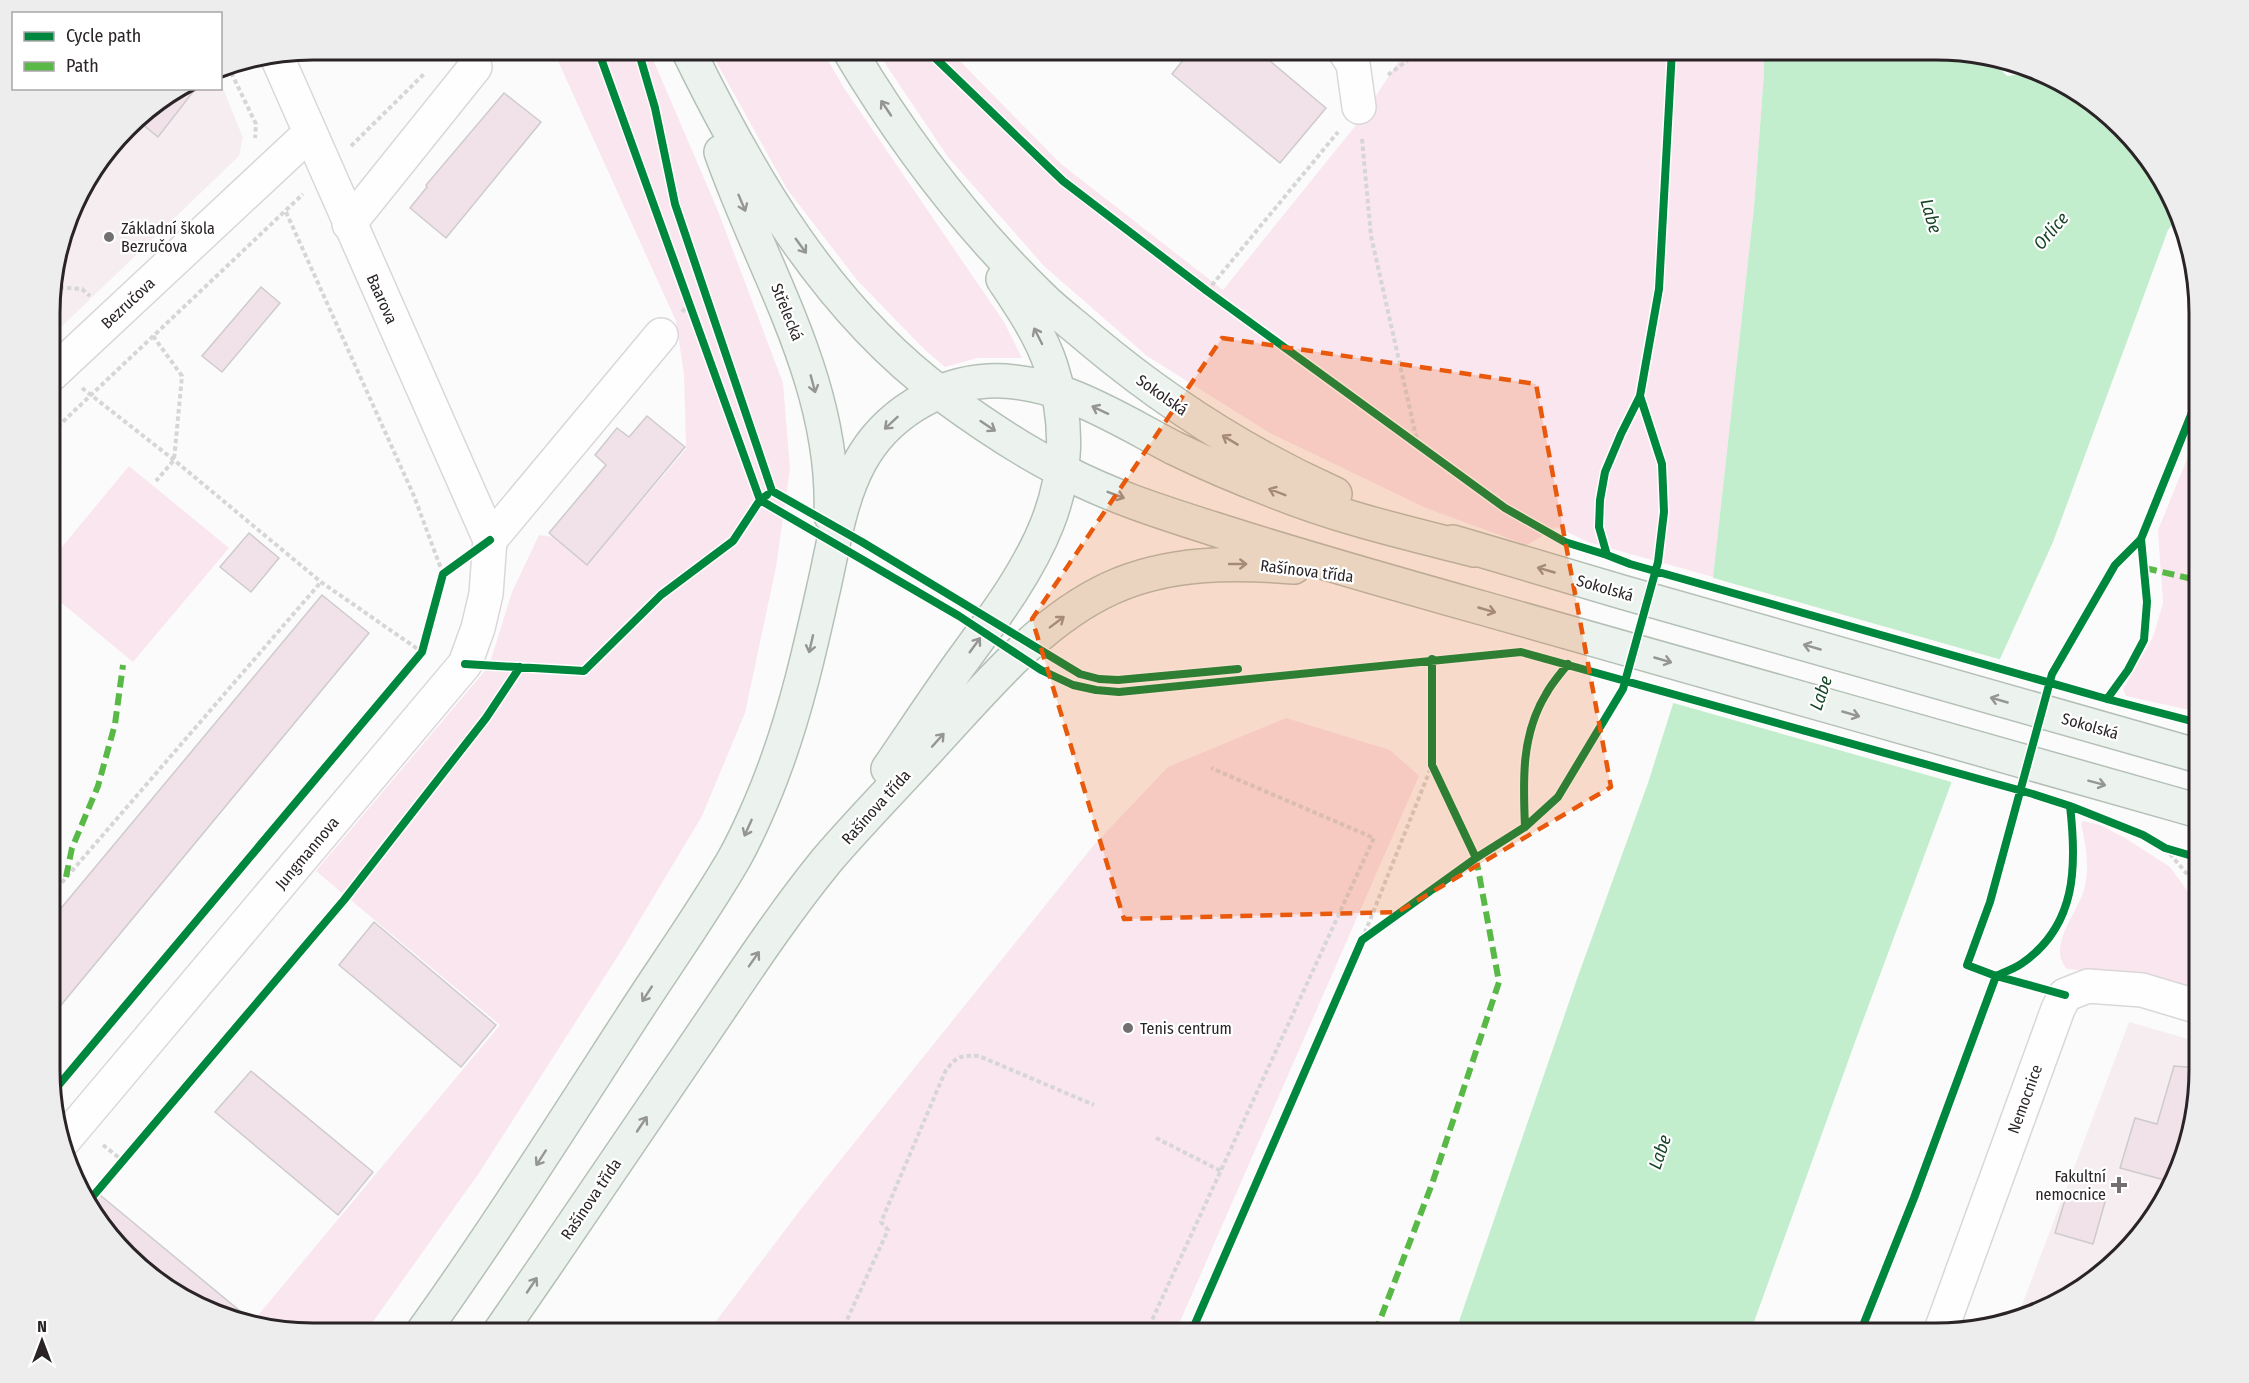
<svg xmlns="http://www.w3.org/2000/svg" width="2249" height="1383" viewBox="0 0 2249 1383" font-family="'Fira Sans Condensed',sans-serif">
<rect width="100%" height="100%" fill="#fcfbfb"/>
<!-- built -->
<path fill="#f6edf0" d="M 221,83 L 243,138 L 239,156 L 52,336 L 52,279 L 77,196 L 139,115 L 182,89 L 220,88 Z
M 2129,1022 L 2199,1042 L 2199,1087 L 2186,1155 L 2155,1216 L 2068,1298 L 2019,1313 Z"/>
<!-- green -->
<path fill="#fae6ee" d="M 553,50 L 649,50 L 718,211 L 783,383 L 790,469 L 776,567 L 745,713 L 702,816 L 623,948 L 479,1173 L 365,1333 L 312,1333 L 250,1325 L 500,1025 L 316,871 L 489,666 L 512,592 L 539,535 L 554,537 L 587,565 L 686,449 L 684,374 L 676,321 Z
M 712,50 L 822,50 L 844,88 L 1004,322 L 1022,358 L 977,358 L 945,367 L 924,349 L 857,280 L 787,189 L 718,65 Z
M 876,50 L 949,50 L 1061,164 L 1223,290 L 1360,120 L 1406,50 L 1764,50 L 1764,73 L 1754,207 L 1713,577 L 1588,542 L 1557,527 L 1527,545 L 1426,508 L 1270,433 L 1147,356 L 1044,266 L 948,157 Z
M 2199,430 L 2199,712 L 2126,696 L 2123,689 L 2153,637 L 2163,603 L 2158,530 Z
M 129,466 L 229,548 L 133,662 L 52,595 L 52,559 Z
M 1286,718 L 1390,750 L 1419,776 L 1175,1333 L 707,1333 L 801,1209 L 1093,846 L 1168,767 Z
M 2083,821 L 2100,825 L 2125,838 L 2170,867 L 2199,907 L 2199,992 L 2119,973 L 2067,969 C 2046,947 2078,912 2084,890 C 2090,869 2086,845 2081,824 Z"/>
<!-- water -->
<path fill="#c2eecd" d="M 1764,50 L 1937,50 L 1989,58 L 2007,76 L 2039,72 L 2082,94 L 2164,181 L 2176,220 L 2168,230 L 2053,542 L 2000,659 L 1952,781 L 1855,1042 L 1750,1333 L 1455,1333 L 1577,979 L 1648,783 L 1713,577 L 1754,207 L 1764,73 Z"/>
<!-- pier -->
<path fill="#fcfbfb" d="M 1710,577 L 2002,660 L 1955,783 L 1670,702 Z"/>
<!-- building -->
<path fill="#f0e2e8" stroke="#cecbcc" stroke-width="1.5" d="M 1191,50 L 1257,50 L 1326,108 L 1280,163 L 1172,74 Z
M 182,88 L 196,88 L 158,137 L 136,119 L 139,115 Z
M 504,93 L 541,122 L 446,238 L 410,208 L 427,187 L 426,185 Z
M 261,287 L 280,303 L 222,372 L 202,356 Z
M 647,416 L 685,447 L 587,565 L 549,533 L 606,465 L 595,455 L 617,428 L 629,437 Z
M 249,533 L 279,558 L 251,592 L 220,567 Z
M 322,595 L 369,633 L 52,1016 L 52,919 Z
M 374,922 L 496,1025 L 461,1067 L 339,965 Z
M 2174,1066 L 2199,1068 L 2199,1087 L 2186,1155 L 2172,1182 L 2120,1168 L 2135,1118 L 2157,1124 Z
M 251,1071 L 373,1172 L 338,1215 L 215,1112 Z
M 94,1190 L 246,1316 L 242,1323 L 167,1289 L 94,1216 L 87,1198 Z
M 2068,1190 L 2105,1202 L 2093,1244 L 2055,1233 Z"/>
<g fill="none" stroke-linecap="round" stroke-linejoin="round">
<!-- minor casing -->
<g stroke="#dbd7d8" stroke-width="36">
<path id="minor" d="M 1344,50 L 1353,64 L 1359,107
M 349,224 L 475,67
M 52,374 L 309,134
M 490,540 L 661,335
M 65,1139 L 465,664 L 478,628 L 486,594 L 490,540 L 277,57
M 1940,1333 L 2058,1009 L 2065,995 L 2088,986 L 2142,990 L 2199,1007"/>
</g>
<!-- major casing -->
<g stroke="#b4c0b7" stroke-width="36">
<path id="major" d="M 688,50 C 751,179 826,308 943,395 C 981,423 1021,450 1063,471 C 1110,496 1161,512 1211,528 C 1307,559 1404,586 1500,613 C 1733,680 1966,744 2199,811
M 849,50 C 902,139 966,224 1041,297 C 1056,312 1074,325 1090,339 C 1165,402 1246,454 1335,494
M 721,152 C 764,274 836,383 831,516
M 1453,542 L 1622,592 L 2199,756
M 888,769 C 912,734 935,699 960,664 C 1029,570 1091,489 1051,366 C 1041,335 1021,306 1003,279
M 422,1333 C 495,1231 562,1125 630,1020 C 664,967 702,914 734,859 C 748,834 765,795 775,767 C 797,708 811,644 825,582 C 834,542 840,499 860,462 C 885,416 936,384 988,381 C 1057,378 1116,418 1174,448 C 1207,464 1240,478 1274,491 C 1338,517 1407,533 1474,550
M 499,1333 C 564,1239 628,1144 692,1050 C 736,986 778,920 827,860 C 862,819 901,780 937,740 C 988,685 1041,620 1111,588 C 1168,562 1233,562 1294,567"/>
</g>
<!-- path -->
<path stroke="#d7d6d6" stroke-width="4" stroke-dasharray="4.5 3" stroke-linecap="butt" d="M 228,66 L 256,124 L 255,138
M 1388,75 L 1421,50
M 1362,139 L 1371,236 L 1418,445
M 351,146 L 425,73
M 286,212 L 414,496 L 443,574
M 52,287 L 82,289 L 90,296
M 1207,291 L 1338,132
M 682,312 L 690,303
M 153,336 L 182,376 L 174,460 L 156,481
M 82,388 L 174,460 L 321,582 L 422,652
M 52,432 L 303,194
M 2165,848 L 2199,888
M 52,894 L 321,582
M 1362,940 L 1432,765
M 1156,1138 L 1221,1171
M 103,1145 L 123,1161
M 841,1333 L 888,1230 L 881,1222 L 945,1072 C 956,1056 961,1055 979,1056 L 1094,1105
M 1146,1333 L 1374,838 L 1211,768"/>
<!-- minor -->
<use href="#minor" stroke="#fffefe" stroke-width="33"/>
<!-- major -->
<use href="#major" stroke="#ecf3ee" stroke-width="33"/>
<!-- quiet -->
<path stroke="#58b947" stroke-width="6" stroke-dasharray="12 6" stroke-linecap="butt" d="M 2145,568 L 2188,578 L 2199,578
M 66,877 L 72,848 L 98,786 L 115,724 L 123,665
M 1375,1333 L 1432,1184 L 1499,982 L 1476,858"/>
<!-- cycleway casing -->
<g stroke="#fff" stroke-width="11">
<path id="cycleway" d="M 598,50 L 760,500 L 959,616 L 1041,670 L 1073,685 L 1096,690 L 1119,692 L 1521,652 L 2033,794 L 2070,806 L 2143,835 L 2165,848 L 2199,858
M 638,50 L 655,108 L 675,204 L 772,491 L 862,542 L 1080,674 L 1099,679 L 1118,680 L 1238,669
M 927,50 L 1063,181 L 1207,291 L 1505,508 L 1565,542 L 1607,555
M 1672,50 L 1659,289 L 1640,396 L 1621,434 L 1605,472 L 1600,500 L 1599,527 L 1607,555 L 1630,564 L 2107,699 L 2199,723
M 1432,659 L 1432,765 L 1476,858
M 465,664 L 584,671 L 661,595 L 733,541 L 760,500 L 767,495
M 2107,699 L 2128,670 L 2144,640 L 2147,602 L 2141,539
M 1525,827 C 1523,781 1521,735 1546,694 C 1552,683 1561,673 1568,664
M 2065,995 L 1996,976 L 1967,965 L 1990,902 L 2052,674 L 2115,565 L 2141,539 L 2199,395
M 52,1093 L 422,652 L 443,574 L 490,540
M 88,1202 L 344,900 L 486,718 L 520,667
M 1191,1333 L 1362,940 L 1476,858 L 1525,827 L 1558,797 L 1623,689 L 1658,562 L 1664,512 L 1662,464 L 1640,396
M 1860,1333 L 1914,1198 L 1996,976 C 2004,972 2014,969 2021,964 C 2077,926 2077,866 2070,806"/>
</g>
<!-- cycleway -->
<use href="#cycleway" stroke="#00873e" stroke-width="8"/>
</g>
<!-- one-way arrows -->
<defs><path id="oneway-shaft" d="M-6 0H5M1.5-3L5.5 0L1.5 3" fill="none" stroke-width="1.6" stroke-linecap="round" stroke-linejoin="round" transform="scale(1.5)"/></defs>
<g stroke="#959694">
<use href="#oneway-shaft" transform="translate(886 108) rotate(-124)"/>
<use href="#oneway-shaft" transform="translate(742 203) rotate(67)"/>
<use href="#oneway-shaft" transform="translate(801 246) rotate(54)"/>
<use href="#oneway-shaft" transform="translate(1038 336) rotate(-117)"/>
<use href="#oneway-shaft" transform="translate(813 384) rotate(75)"/>
<use href="#oneway-shaft" transform="translate(1100 410) rotate(-155)"/>
<use href="#oneway-shaft" transform="translate(891 423) rotate(137)"/>
<use href="#oneway-shaft" transform="translate(988 426) rotate(34)"/>
<use href="#oneway-shaft" transform="translate(1230 440) rotate(-149)"/>
<use href="#oneway-shaft" transform="translate(1277 492) rotate(-159)"/>
<use href="#oneway-shaft" transform="translate(1116 495) rotate(21)"/>
<use href="#oneway-shaft" transform="translate(1238 564)"/>
<use href="#oneway-shaft" transform="translate(1546 570) rotate(-164)"/>
<use href="#oneway-shaft" transform="translate(1487 610) rotate(16)"/>
<use href="#oneway-shaft" transform="translate(1057 622) rotate(-37)"/>
<use href="#oneway-shaft" transform="translate(811 644) rotate(103)"/>
<use href="#oneway-shaft" transform="translate(975 645) rotate(-54)"/>
<use href="#oneway-shaft" transform="translate(1812 647) rotate(-164)"/>
<use href="#oneway-shaft" transform="translate(1663 660) rotate(16)"/>
<use href="#oneway-shaft" transform="translate(1999 700) rotate(-164)"/>
<use href="#oneway-shaft" transform="translate(1851 714) rotate(16)"/>
<use href="#oneway-shaft" transform="translate(938 740) rotate(-48)"/>
<use href="#oneway-shaft" transform="translate(2097 783) rotate(15)"/>
<use href="#oneway-shaft" transform="translate(748 828) rotate(114)"/>
<use href="#oneway-shaft" transform="translate(754 959) rotate(-55)"/>
<use href="#oneway-shaft" transform="translate(647 994) rotate(123)"/>
<use href="#oneway-shaft" transform="translate(642 1124) rotate(-56)"/>
<use href="#oneway-shaft" transform="translate(541 1158) rotate(123)"/>
<use href="#oneway-shaft" transform="translate(532 1285) rotate(-56)"/>
</g>
<!-- marked area -->
<path fill="#e8590c" fill-opacity="0.2" stroke="#e8590c" stroke-width="4.5" stroke-dasharray="12 8" stroke-linejoin="round" d="M 1222,338 L 1536,384 L 1611,787 L 1398,912 L 1124,919 L 1032,619 Z"/>
<!-- markers -->
<g fill="#746f71" stroke="#fff" stroke-width="2">
<circle cx="109" cy="237" r="6"/>
<circle cx="1128" cy="1028" r="6"/>
<path d="M2116 1176h6v6h6v6h-6v6h-6v-6h-6v-6h6z"/>
</g>
<g text-anchor="middle" dominant-baseline="central" stroke-width="4.5" stroke-linejoin="round" paint-order="stroke">
<!-- poi labels -->
<g font-size="16" fill="#2a2426" stroke="#fff" text-anchor="start">
<text x="121" y="228">Základní škola<tspan x="121" dy="18">Bezručova</tspan></text>
<text x="1140" y="1028">Tenis centrum</text>
<text x="2106" y="1176" text-anchor="end">Fakultní<tspan x="2106" dy="18">nemocnice</tspan></text>
</g>
<!-- street labels -->
<g font-size="16" fill="#2a2426" stroke="#fff">
<text transform="translate(382 299) rotate(66)">Baarova</text>
<text transform="translate(128 303) rotate(-43)">Bezručova</text>
<text transform="translate(787 312) rotate(68)">Střelecká</text>
<text transform="translate(1162 395) rotate(35)">Sokolská</text>
<text transform="translate(1307 571) rotate(7)">Rašínova třída</text>
<text transform="translate(1605 588) rotate(16)">Sokolská</text>
<text transform="translate(2090 726) rotate(16)">Sokolská</text>
<text transform="translate(876 807) rotate(-48)">Rašínova třída</text>
<text transform="translate(307 853) rotate(-50)">Jungmannova</text>
<text transform="translate(2025 1099) rotate(-70)">Nemocnice</text>
<text transform="translate(591 1199) rotate(-56)">Rašínova třída</text>
</g>
<!-- water labels -->
<g font-size="18" font-style="italic" fill="#174627" stroke="#fff">
<text transform="translate(1931 216) rotate(73)">Labe</text>
<text transform="translate(2051 231) rotate(-49)">Orlice</text>
<text transform="translate(1821 693) rotate(-71)">Labe</text>
<text transform="translate(1660 1152) rotate(-71)">Labe</text>
</g>
</g>
<!-- crop -->
<path d="M0 0H2249V1383H0ZM313 60H1936A253 253 0 0 1 2189 313V1070A253 253 0 0 1 1936 1323H313A253 253 0 0 1 60 1070V313A253 253 0 0 1 313 60Z" fill="#eeedee" fill-rule="evenodd"/>
<path fill="none" stroke="#2a2426" stroke-width="3" d="M313 60H1936A253 253 0 0 1 2189 313V1070A253 253 0 0 1 1936 1323H313A253 253 0 0 1 60 1070V313A253 253 0 0 1 313 60Z"/>
<!-- legend -->
<rect x="12" y="12" width="210" height="78" fill="#ffffff" stroke="#aaa7a8" stroke-width="1.5"/>
<rect x="24" y="32" width="30" height="9" fill="#00873e" stroke="#aaa7a8" stroke-width="1.5"/>
<text x="66" y="42" font-size="18" fill="#2a2426">Cycle path</text>
<rect x="24" y="62" width="30" height="9" fill="#58b947" stroke="#aaa7a8" stroke-width="1.5"/>
<text x="66" y="72" font-size="18" fill="#2a2426">Path</text>
<!-- north arrow -->
<g transform="translate(42 1341)" stroke="#ffffff" stroke-width="4.5" paint-order="stroke">
<path d="M0-4.5L10 22L0 15L-10 22Z" fill="#2a2426"/>
<text y="-9" font-size="16" font-weight="bold" text-anchor="middle" fill="#2a2426">N</text>
</g>
</svg>
